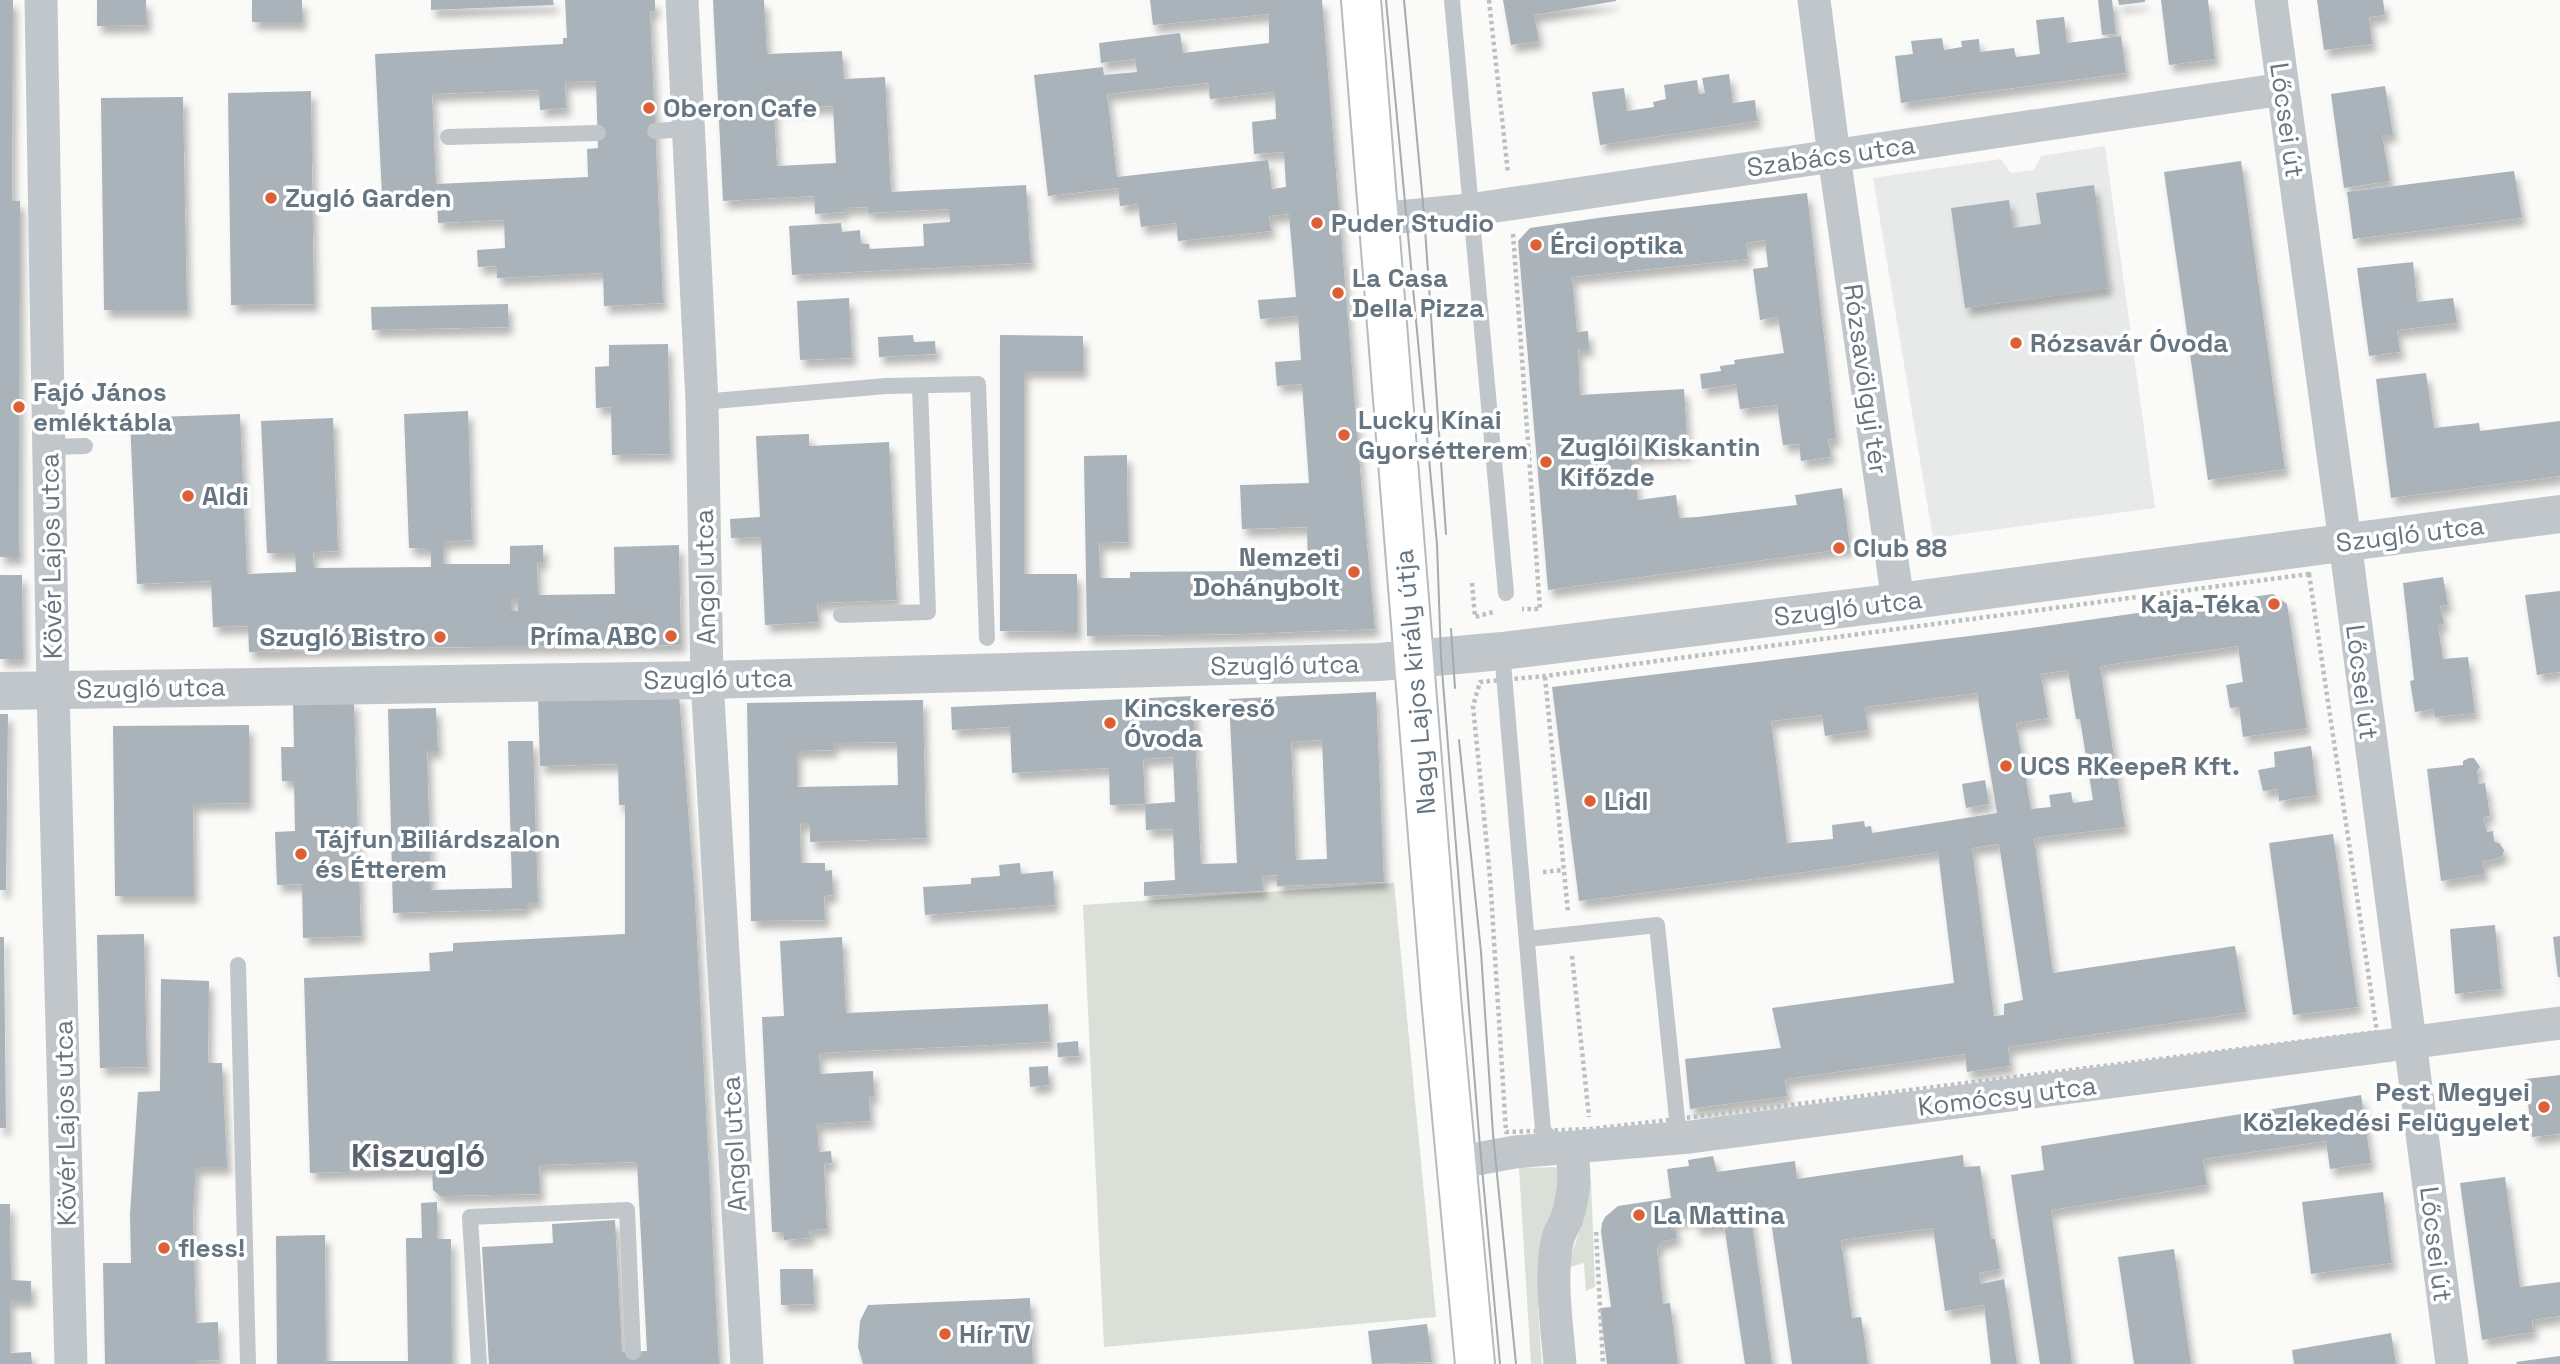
<svg xmlns="http://www.w3.org/2000/svg" width="2560" height="1364" viewBox="0 0 2560 1364" font-family="'Space Grotesk',sans-serif">
<defs>
<filter id="shadow"><feDropShadow dx="4.5" dy="8" stdDeviation="3.5" flood-color="#0004"/></filter>
</defs>
<rect width="100%" height="100%" fill="#fafaf8"/>
<!-- built -->
<path fill="#e8e9e9" d="M 2105,146 L 2155,508 L 1933,538 L 1873,178 L 2001,159 L 2011,173 L 2034,170 L 2041,156 Z"/>
<!-- green -->
<path fill="#dadfd7" d="M 1394,883 L 1436,1317 L 1104,1347 L 1083,905 Z
M 1559,1167 L 1566,1176 L 1540,1261 L 1538,1310 L 1542,1364 L 1531,1364 L 1519,1168 Z
M 1585,1178 L 1591,1179 L 1595,1287 L 1586,1291 L 1584,1263 L 1567,1268 L 1581,1226 Z"/>
<!-- building -->
<path fill="#aab3b9" fill-rule="evenodd" filter="url(#shadow)" d="M 0,0 L 13,0 L 12,201 L 20,201 L 19,557 L 0,557 Z
M 97,0 L 146,0 L 147,25 L 97,26 Z
M 252,0 L 302,0 L 302,22 L 252,22 Z
M 431,0 L 553,0 L 554,5 L 431,10 Z
M 565,0 L 655,0 L 655,11 L 650,11 L 663,303 L 604,306 L 603,273 L 497,278 L 496,266 L 478,267 L 477,250 L 505,248 L 504,220 L 438,223 L 437,193 L 382,195 L 375,54 L 563,44 L 563,38 L 567,38 ZM 596,81 L 598,148 L 587,149 L 588,177 L 436,184 L 432,94 L 539,90 L 540,110 L 566,108 L 565,82 Z
M 713,0 L 764,0 L 767,54 L 842,51 L 844,79 L 885,77 L 891,192 L 1026,185 L 1031,263 L 792,275 L 789,226 L 841,223 L 842,232 L 860,230 L 861,244 L 869,244 L 870,249 L 924,246 L 923,224 L 950,222 L 949,209 L 868,213 L 867,207 L 844,208 L 844,212 L 815,214 L 814,196 L 723,201 ZM 833,106 L 836,163 L 777,166 L 774,109 Z
M 1150,0 L 1322,0 L 1361,480 L 1375,629 L 1241,634 L 1087,636 L 1084,456 L 1127,455 L 1128,542 L 1099,543 L 1100,578 L 1130,578 L 1130,572 L 1249,571 L 1248,560 L 1274,559 L 1275,571 L 1308,569 L 1307,527 L 1242,529 L 1240,485 L 1309,483 L 1302,384 L 1277,386 L 1275,362 L 1301,360 L 1298,316 L 1260,319 L 1258,300 L 1296,297 L 1289,214 L 1269,216 L 1271,231 L 1178,241 L 1176,223 L 1141,227 L 1138,204 L 1120,206 L 1118,188 L 1048,196 L 1034,75 L 1103,67 L 1104,75 L 1137,72 L 1135,59 L 1101,63 L 1099,43 L 1180,33 L 1183,53 L 1269,43 L 1269,14 L 1153,25 ZM 1208,83 L 1210,99 L 1275,92 L 1276,119 L 1252,122 L 1254,154 L 1284,152 L 1286,187 L 1272,189 L 1268,160 L 1117,177 L 1107,94 Z
M 1503,0 L 1616,0 L 1616,1 L 1534,15 L 1539,41 L 1511,45 Z
M 2098,0 L 2112,0 L 2116,34 L 2102,35 Z
M 2118,0 L 2145,0 L 2145,2 L 2119,5 Z
M 2161,0 L 2208,0 L 2215,59 L 2169,65 Z
M 2317,0 L 2383,0 L 2385,15 L 2369,17 L 2372,44 L 2324,50 Z
M 2064,17 L 2067,43 L 2121,36 L 2126,73 L 1901,103 L 1895,56 L 1913,54 L 1911,41 L 1942,38 L 1944,50 L 1962,47 L 1961,41 L 1979,39 L 1980,52 L 2014,48 L 2016,57 L 2040,54 L 2036,20 Z
M 1729,74 L 1733,103 L 1755,100 L 1757,121 L 1600,145 L 1592,92 L 1624,88 L 1627,111 L 1654,107 L 1653,102 L 1666,99 L 1664,85 L 1697,80 L 1699,94 L 1705,93 L 1702,78 Z
M 2385,86 L 2393,135 L 2382,135 L 2390,181 L 2344,188 L 2331,94 Z
M 311,91 L 314,304 L 231,305 L 228,93 Z
M 183,97 L 187,310 L 104,310 L 101,98 Z
M 2241,161 L 2285,469 L 2208,480 L 2164,172 Z
M 2514,171 L 2522,218 L 2353,239 L 2347,192 Z
M 2094,185 L 2108,288 L 1965,308 L 1951,208 L 2009,200 L 2013,228 L 2041,224 L 2036,193 Z
M 1807,193 L 1836,438 L 1828,440 L 1831,457 L 1801,461 L 1799,444 L 1783,445 L 1777,405 L 1740,409 L 1736,384 L 1702,389 L 1700,374 L 1721,371 L 1720,366 L 1735,364 L 1734,360 L 1784,353 L 1778,317 L 1760,320 L 1753,269 L 1768,267 L 1765,240 L 1746,243 L 1748,259 L 1572,277 L 1577,332 L 1588,331 L 1589,349 L 1578,349 L 1580,395 L 1684,389 L 1688,453 L 1632,457 L 1638,500 L 1676,495 L 1679,518 L 1698,517 L 1797,505 L 1795,495 L 1842,488 L 1850,548 L 1548,590 L 1518,241 L 1530,228 L 1605,217 Z
M 2413,262 L 2417,302 L 2453,298 L 2457,323 L 2397,330 L 2400,352 L 2369,356 L 2357,268 Z
M 849,298 L 852,358 L 800,360 L 797,301 Z
M 508,304 L 508,327 L 372,330 L 371,307 Z
M 913,335 L 914,342 L 935,341 L 936,354 L 879,357 L 878,337 Z
M 1000,335 L 1083,336 L 1083,371 L 1024,371 L 1024,574 L 1077,574 L 1077,632 L 1000,631 Z
M 668,344 L 670,454 L 612,455 L 611,407 L 596,408 L 595,367 L 609,366 L 609,345 Z
M 2426,373 L 2434,428 L 2479,423 L 2480,431 L 2560,421 L 2560,476 L 2391,498 L 2376,379 Z
M 468,411 L 472,540 L 443,542 L 443,564 L 510,564 L 510,546 L 543,545 L 543,562 L 537,562 L 538,595 L 615,594 L 614,547 L 679,545 L 681,645 L 380,648 L 249,652 L 248,626 L 213,627 L 211,581 L 137,584 L 130,418 L 240,414 L 247,574 L 296,572 L 295,553 L 267,553 L 261,421 L 333,418 L 338,551 L 313,552 L 314,568 L 431,567 L 431,549 L 409,548 L 404,414 ZM 511,598 L 518,598 L 518,611 L 511,610 Z
M 809,434 L 809,446 L 889,442 L 897,600 L 817,603 L 818,622 L 765,625 L 761,537 L 731,538 L 730,519 L 760,517 L 756,436 Z
M 0,575 L 22,575 L 23,659 L 0,659 Z
M 2443,577 L 2448,605 L 2440,606 L 2444,624 L 2438,625 L 2443,659 L 2468,657 L 2475,713 L 2435,717 L 2433,709 L 2415,712 L 2410,681 L 2414,680 L 2403,583 Z
M 2560,591 L 2560,672 L 2537,675 L 2525,595 Z
M 2273,594 L 2287,604 L 2307,728 L 2243,737 L 2239,707 L 2230,708 L 2226,685 L 2243,682 L 2238,646 L 2100,666 L 2125,827 L 2034,838 L 2053,973 L 2235,946 L 2246,1012 L 2008,1047 L 2010,1066 L 1967,1072 L 1965,1054 L 1785,1079 L 1787,1096 L 1690,1109 L 1685,1059 L 1781,1048 L 1772,1008 L 1954,983 L 1938,852 L 1791,874 L 1579,901 L 1552,687 L 2002,632 ZM 2068,670 L 2076,719 L 2080,719 L 2093,800 L 2073,803 L 2071,792 L 2049,795 L 2051,807 L 2031,809 L 2016,723 L 2048,718 L 2041,674 ZM 1977,693 L 1997,813 L 1872,833 L 1871,826 L 1865,827 L 1864,821 L 1832,825 L 1833,839 L 1787,843 L 1771,721 L 1822,715 L 1825,736 L 1868,730 L 1865,707 ZM 1999,844 L 2023,1000 L 2004,1004 L 2004,1015 L 1994,1016 L 1972,848 Z
M 1376,692 L 1384,882 L 1277,886 L 1277,875 L 1262,876 L 1263,891 L 1144,896 L 1144,882 L 1175,880 L 1173,829 L 1146,830 L 1145,804 L 1175,802 L 1173,757 L 1143,759 L 1145,804 L 1110,805 L 1109,768 L 1012,773 L 1010,727 L 952,730 L 951,707 L 1193,696 L 1201,864 L 1237,863 L 1229,699 ZM 1132,731 L 1141,731 L 1142,745 L 1132,745 ZM 1322,740 L 1327,859 L 1296,860 L 1291,742 Z
M 679,694 L 695,900 L 719,1364 L 489,1364 L 482,1247 L 553,1243 L 552,1224 L 615,1220 L 622,1352 L 647,1351 L 637,1162 L 539,1165 L 540,1194 L 440,1196 L 433,1190 L 432,1169 L 310,1173 L 304,978 L 430,971 L 429,953 L 453,951 L 453,943 L 625,934 L 625,805 L 619,805 L 618,764 L 540,766 L 538,698 Z
M 923,700 L 926,838 L 810,842 L 810,823 L 800,823 L 801,863 L 825,863 L 825,871 L 832,870 L 833,895 L 824,896 L 825,920 L 751,921 L 747,703 ZM 897,742 L 898,785 L 797,787 L 797,751 L 833,750 L 833,743 Z
M 354,701 L 361,936 L 303,938 L 302,884 L 277,885 L 275,832 L 295,831 L 294,781 L 282,781 L 281,747 L 294,747 L 293,702 Z
M 436,708 L 438,751 L 427,751 L 431,890 L 512,888 L 508,741 L 533,741 L 538,902 L 526,902 L 526,909 L 393,913 L 388,709 Z
M 0,714 L 8,714 L 6,890 L 0,890 Z
M 249,725 L 249,803 L 193,804 L 194,896 L 115,896 L 113,726 Z
M 2311,746 L 2317,795 L 2279,801 L 2278,789 L 2263,791 L 2258,770 L 2275,767 L 2274,752 Z
M 2469,758 L 2474,758 L 2480,767 L 2477,771 L 2479,784 L 2485,783 L 2490,816 L 2483,817 L 2487,832 L 2493,831 L 2494,842 L 2499,843 L 2504,850 L 2502,857 L 2482,862 L 2485,874 L 2441,881 L 2427,769 L 2463,765 L 2463,761 Z
M 1985,780 L 1989,804 L 1966,808 L 1962,784 Z
M 2333,834 L 2358,1007 L 2293,1015 L 2269,843 Z
M 1020,863 L 1021,874 L 1053,871 L 1055,905 L 925,915 L 923,887 L 971,884 L 971,878 L 1000,876 L 999,865 Z
M 2495,925 L 2501,989 L 2455,994 L 2450,929 Z
M 144,934 L 147,1067 L 100,1068 L 97,935 Z
M 2560,936 L 2560,977 L 2558,977 L 2553,937 Z
M 0,937 L 4,937 L 6,1128 L 0,1128 Z
M 842,937 L 846,1013 L 1048,1004 L 1050,1042 L 819,1053 L 820,1074 L 873,1071 L 874,1096 L 869,1096 L 870,1121 L 817,1124 L 819,1152 L 831,1151 L 832,1163 L 824,1164 L 827,1229 L 809,1230 L 810,1238 L 784,1240 L 784,1232 L 772,1232 L 762,1017 L 784,1016 L 780,941 Z
M 161,979 L 209,981 L 208,1063 L 222,1063 L 227,1167 L 196,1167 L 193,1213 L 196,1323 L 218,1322 L 219,1360 L 196,1361 L 197,1364 L 105,1364 L 103,1263 L 131,1263 L 130,1214 L 138,1092 L 160,1091 Z
M 1078,1041 L 1079,1056 L 1058,1057 L 1057,1043 Z
M 1048,1066 L 1049,1085 L 1030,1087 L 1029,1067 Z
M 2560,1075 L 2560,1134 L 2532,1137 L 2525,1079 Z
M 2361,1095 L 2371,1163 L 2330,1169 L 2326,1141 L 2203,1159 L 2207,1185 L 2051,1210 L 2072,1364 L 2040,1364 L 2011,1175 L 2044,1170 L 2041,1146 Z
M 1963,1155 L 1964,1167 L 1980,1166 L 1991,1239 L 1995,1239 L 2000,1269 L 1979,1273 L 1981,1284 L 2004,1279 L 2017,1364 L 1991,1364 L 1984,1305 L 1945,1311 L 1933,1228 L 1841,1240 L 1852,1318 L 1861,1317 L 1868,1364 L 1792,1364 L 1769,1207 L 1750,1210 L 1772,1364 L 1745,1364 L 1724,1225 L 1696,1228 L 1694,1218 L 1674,1221 L 1677,1238 L 1661,1242 L 1657,1249 L 1663,1304 L 1670,1303 L 1678,1364 L 1607,1364 L 1600,1308 L 1611,1307 L 1601,1231 L 1602,1223 L 1605,1217 L 1618,1206 L 1671,1198 L 1667,1169 L 1689,1166 L 1688,1160 L 1713,1156 L 1717,1172 L 1795,1161 L 1797,1179 Z
M 2505,1177 L 2520,1287 L 2560,1282 L 2560,1316 L 2532,1320 L 2533,1332 L 2482,1340 L 2460,1183 Z
M 2383,1192 L 2392,1263 L 2311,1274 L 2302,1202 Z
M 437,1202 L 437,1239 L 451,1239 L 452,1364 L 277,1364 L 276,1236 L 325,1235 L 326,1361 L 408,1361 L 406,1238 L 422,1238 L 421,1203 Z
M 0,1204 L 10,1204 L 11,1280 L 31,1281 L 31,1300 L 10,1300 L 10,1353 L 31,1352 L 32,1364 L 0,1364 Z
M 2174,1249 L 2191,1364 L 2134,1364 L 2118,1257 Z
M 780,1269 L 813,1269 L 814,1304 L 781,1305 Z
M 1030,1298 L 1033,1364 L 863,1364 L 858,1347 L 860,1321 L 868,1305 Z
M 1427,1324 L 1432,1362 L 1372,1364 L 1368,1331 Z
M 2391,1333 L 2396,1364 L 2294,1364 L 2292,1350 Z
M 2560,1356 L 2560,1364 L 2517,1364 L 2516,1362 Z"/>
<g fill="none" stroke-linecap="round" stroke-linejoin="round">
<!-- secondary casing -->
<g stroke="#b6bbc0" stroke-width="42">
<path id="secondary" d="M 1361,0 L 1441,998 L 1475,1364"/>
</g>
<!-- path -->
<path stroke="#bcbfc2" stroke-width="4.5" stroke-dasharray="3.5 3.5" stroke-linecap="butt" d="M 1489,0 L 1508,173
M 1513,234 L 1540,609 L 1522,609
M 2309,574 L 2377,1032 L 1677,1119 L 1590,1129 L 1506,1132 L 1490,877 L 1473,706 L 1480,682 L 1545,676 Z
M 1472,583 L 1475,617 L 1493,612
M 1545,677 L 1568,912
M 1543,872 L 1564,870
M 1572,956 L 1589,1117
M 1596,1232 L 1603,1364"/>
<!-- service -->
<path stroke="#c1c6ca" stroke-width="16" d="M 1452,0 L 1506,593
M 655,131 L 688,129
M 448,137 L 598,133
M 702,402 L 886,386 L 978,384 L 987,638
M 49,447 L 85,446
M 841,615 L 928,612 L 920,386
M 1502,651 L 1543,1130 L 1552,1140 L 1561,1144
M 1528,939 L 1657,925 L 1679,1138
M 238,965 L 248,1364
M 479,1364 L 470,1217 L 627,1210 L 633,1352"/>
<!-- minor -->
<path stroke="#c1c6ca" stroke-width="33" d="M 41,0 L 53,690 L 71,1364
M 682,0 L 702,402 L 707,680 L 747,1364
M 1814,0 L 1834,156 L 1898,602
M 2271,0 L 2345,542 L 2452,1364
M 1379,219 L 1469,210 L 2283,89
M 1455,1163 L 1515,1152 L 1690,1137 L 2560,1023
M 1560,1364 C 1557,1326 1549,1275 1558,1238 C 1560,1232 1564,1225 1567,1218 C 1574,1195 1577,1172 1570,1149"/>
<!-- tertiary -->
<path stroke="#c1c6ca" stroke-width="38" d="M 0,691 L 707,680 L 1379,662 L 1502,651 L 1898,602 L 2560,514"/>
<!-- secondary -->
<use href="#secondary" stroke="#fff" stroke-width="38"/>
<!-- tram -->
<path stroke="#a5abb1" stroke-width="2" d="M 1386,0 L 1437,544 L 1441,657 L 1479,1135 L 1500,1364
M 1404,0 L 1424,214 L 1446,534
M 1451,629 L 1455,688
M 1459,740 L 1481,952 L 1493,1134 L 1516,1364"/>
</g>
<!-- markers -->
<g fill="#dd5f35" stroke="#fff" stroke-width="2.5">
<circle cx="649" cy="108" r="7"/>
<circle cx="271" cy="198" r="7"/>
<circle cx="1317" cy="223" r="7"/>
<circle cx="1536" cy="245" r="7"/>
<circle cx="1338" cy="293" r="7"/>
<circle cx="2016" cy="343" r="7"/>
<circle cx="19" cy="407" r="7"/>
<circle cx="1344" cy="435" r="7"/>
<circle cx="1546" cy="462" r="7"/>
<circle cx="188" cy="496" r="7"/>
<circle cx="1839" cy="548" r="7"/>
<circle cx="1354" cy="572" r="7"/>
<circle cx="2274" cy="604" r="7"/>
<circle cx="671" cy="636" r="7"/>
<circle cx="440" cy="637" r="7"/>
<circle cx="1110" cy="723" r="7"/>
<circle cx="2006" cy="766" r="7"/>
<circle cx="1590" cy="801" r="7"/>
<circle cx="301" cy="854" r="7"/>
<circle cx="2544" cy="1107" r="7"/>
<circle cx="1639" cy="1215" r="7"/>
<circle cx="164" cy="1248" r="7"/>
<circle cx="945" cy="1334" r="7"/>
</g>
<g text-anchor="middle" dominant-baseline="central" stroke-width="7" stroke-linejoin="round" paint-order="stroke">
<!-- poi labels -->
<g font-size="26" font-weight="bold" fill="#667582" stroke="#fff" text-anchor="start">
<text x="663" y="108">Oberon Cafe</text>
<text x="285" y="198">Zugló Garden</text>
<text x="1331" y="223">Puder Studio</text>
<text x="1550" y="245">Érci optika</text>
<text x="1352" y="278">La Casa<tspan x="1352" dy="30">Della Pizza</tspan></text>
<text x="2030" y="343">Rózsavár Óvoda</text>
<text x="33" y="392">Fajó János<tspan x="33" dy="30">emléktábla</tspan></text>
<text x="1358" y="420">Lucky Kínai<tspan x="1358" dy="30">Gyorsétterem</tspan></text>
<text x="1560" y="447">Zuglói Kiskantin<tspan x="1560" dy="30">Kifőzde</tspan></text>
<text x="202" y="496">Aldi</text>
<text x="1853" y="548">Club 88</text>
<text x="1340" y="557" text-anchor="end">Nemzeti<tspan x="1340" dy="30">Dohánybolt</tspan></text>
<text x="2260" y="604" text-anchor="end">Kaja-Téka</text>
<text x="657" y="636" text-anchor="end">Príma ABC</text>
<text x="426" y="637" text-anchor="end">Szugló Bistro</text>
<text x="1124" y="708">Kincskereső<tspan x="1124" dy="30">Óvoda</tspan></text>
<text x="2020" y="766">UCS RKeepeR Kft.</text>
<text x="1604" y="801">Lidl</text>
<text x="315" y="839">Tájfun Biliárdszalon<tspan x="315" dy="30">és Étterem</tspan></text>
<text x="2530" y="1092" text-anchor="end">Pest Megyei<tspan x="2530" dy="30">Közlekedési Felügyelet</tspan></text>
<text x="1653" y="1215">La Mattina</text>
<text x="178" y="1248">fless!</text>
<text x="959" y="1334">Hír TV</text>
</g>
<!-- street labels -->
<g font-size="26" fill="#667582" stroke="#fff">
<text transform="translate(2287 120) rotate(82)">Lőcsei út</text>
<text transform="translate(1831 156) rotate(-8)">Szabács utca</text>
<text transform="translate(1866 379) rotate(82)">Rózsavölgyi tér</text>
<text transform="translate(2410 534) rotate(-7)">Szugló utca</text>
<text transform="translate(51 556) rotate(-91)">Kövér Lajos utca</text>
<text transform="translate(705 577) rotate(-91)">Angol utca</text>
<text transform="translate(1848 608) rotate(-7)">Szugló utca</text>
<text transform="translate(1285 665) rotate(-1)">Szugló utca</text>
<text transform="translate(718 679) rotate(-1)">Szugló utca</text>
<text transform="translate(1415 682) rotate(-95)">Nagy Lajos király útja</text>
<text transform="translate(2362 682) rotate(83)">Lőcsei út</text>
<text transform="translate(151 688) rotate(-1)">Szugló utca</text>
<text transform="translate(2007 1096) rotate(-7)">Komócsy utca</text>
<text transform="translate(65 1123) rotate(-91)">Kövér Lajos utca</text>
<text transform="translate(734 1144) rotate(-93)">Angol utca</text>
<text transform="translate(2436 1244) rotate(83)">Lőcsei út</text>
</g>
<!-- district labels -->
<g font-size="33" font-weight="bold" fill="#58636d" stroke="#fff">
<text x="418" y="1156">Kiszugló</text>
</g>
</g>
</svg>
